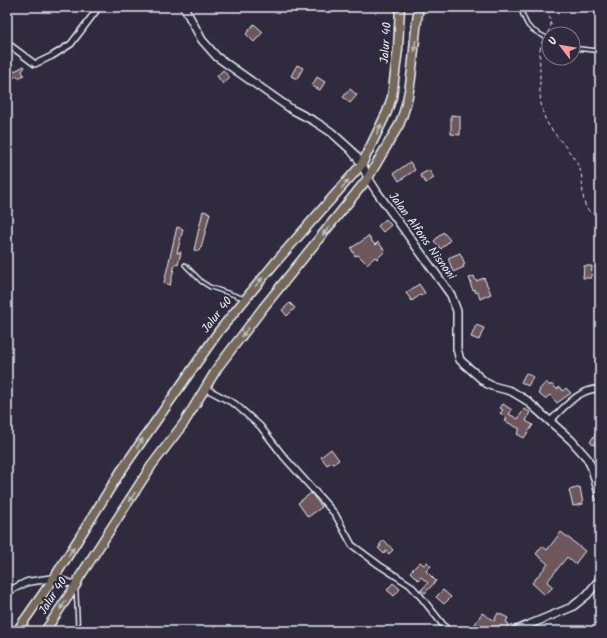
<svg xmlns="http://www.w3.org/2000/svg" width="607" height="638" viewBox="0 0 607 638" font-family="Kalam,sans-serif">
<rect width="100%" height="100%" fill="#2f2a3d"/>
<filter id="ink" filterUnits="userSpaceOnUse"><feTurbulence type="fractalNoise" baseFrequency=".025" numOctaves="2"/><feDisplacementMap in="SourceGraphic" scale="8" xChannelSelector="R" yChannelSelector="G"/><feConvolveMatrix kernelMatrix="1 2 1 2 8 2 1 2 1" color-interpolation-filters="sRGB"/></filter>
<g filter="url(#ink)">
<!-- building -->
<path fill="#6d565c" stroke="#e8f1f8" d="M 254,24 L 263,32 L 254,42 L 246,34 Z
M 297,65 L 303,68 L 297,79 L 291,76 Z
M 24,66 L 25,67 L 22,71 L 24,75 L 18,78 L 17,75 L 7,84 L 7,75 Z
M 223,70 L 230,78 L 223,84 L 217,76 Z
M 317,77 L 325,82 L 320,90 L 312,86 Z
M 350,89 L 357,95 L 350,103 L 343,97 Z
M 451,115 L 460,116 L 460,135 L 451,134 Z
M 410,162 L 415,170 L 399,181 L 394,173 Z
M 429,170 L 434,178 L 426,183 L 420,175 Z
M 203,211 L 210,213 L 201,248 L 200,248 L 199,251 L 194,250 Z
M 386,219 L 391,225 L 383,232 L 378,226 Z
M 177,227 L 183,229 L 177,253 L 181,252 L 178,265 L 175,264 L 170,285 L 164,283 Z
M 443,232 L 450,240 L 441,249 L 434,241 Z
M 368,236 L 375,245 L 378,242 L 385,251 L 377,259 L 375,257 L 367,264 L 358,255 L 355,256 L 351,248 L 362,241 Z
M 460,253 L 465,264 L 463,265 L 464,267 L 453,272 L 448,258 Z
M 584,266 L 592,266 L 591,278 L 583,278 Z
M 474,276 L 476,281 L 484,278 L 491,294 L 480,299 L 478,292 L 476,293 L 474,289 L 473,290 L 470,283 L 471,283 L 469,278 Z
M 419,284 L 425,293 L 421,296 L 420,295 L 412,301 L 406,293 Z
M 290,303 L 295,308 L 287,316 L 282,310 Z
M 476,325 L 484,328 L 479,340 L 471,337 Z
M 526,373 L 533,377 L 528,386 L 521,382 Z
M 546,382 L 550,386 L 551,384 L 557,389 L 560,387 L 563,391 L 566,388 L 571,393 L 557,403 L 550,395 L 545,399 L 538,393 L 540,391 L 539,390 Z
M 503,404 L 512,410 L 509,414 L 518,419 L 524,409 L 530,412 L 526,421 L 533,425 L 524,438 L 517,434 L 520,429 L 505,421 L 507,418 L 500,413 L 503,410 L 500,408 Z
M 596,433 L 600,436 L 600,449 L 590,442 Z
M 331,449 L 339,460 L 333,464 L 332,462 L 327,465 L 321,457 Z
M 580,487 L 583,504 L 573,506 L 569,490 Z
M 311,493 L 322,507 L 308,517 L 298,503 Z
M 561,532 L 585,551 L 575,564 L 567,557 L 547,582 L 553,587 L 545,595 L 532,583 L 548,564 L 536,554 L 542,546 L 547,550 Z
M 384,540 L 393,550 L 389,554 L 386,551 L 384,554 L 378,548 L 381,546 L 379,545 Z
M 420,562 L 424,565 L 427,562 L 431,566 L 426,571 L 436,581 L 425,593 L 421,590 L 428,583 L 421,577 L 418,580 L 410,572 Z
M 393,583 L 400,589 L 394,596 L 387,590 Z
M 443,590 L 451,597 L 444,604 L 436,597 Z
M 482,613 L 494,621 L 498,613 L 508,618 L 506,622 L 509,624 L 505,631 L 501,631 L 493,627 L 490,631 L 486,631 L 475,624 Z"/>
<g fill="none" stroke-linecap="round" stroke-linejoin="round">
<!-- service casing -->
<g stroke="#e8f1f8" stroke-width="5.5">
<path id="service" d="M 520,7 C 528,30 528,28 549,39
M 573,48 L 600,51
M 185,265 L 202,282 L 210,287 L 243,298
M 76,590 L 78,631"/>
</g>
<!-- minor casing -->
<g stroke="#e8f1f8" stroke-width="8">
<path id="minor" d="M 7,43 L 35,64 L 52,56 L 71,44 L 99,7
M 205,388 L 235,404 L 260,426 L 284,457 L 335,514 L 352,545 L 379,565 L 410,585 L 421,597 L 448,631
M 550,421 C 563,409 580,387 600,389"/>
</g>
<!-- tertiary casing -->
<g stroke="#e8f1f8" stroke-width="9">
<path id="tertiary" d="M 7,592 L 27,582 L 54,578 L 76,585"/>
</g>
<!-- secondary casing -->
<g stroke="#e8f1f8" stroke-width="10">
<path id="secondary" d="M 184,7 L 202,40 L 217,57 L 291,109 L 314,121 L 331,132 L 351,150 L 362,164 L 368,178 L 377,192 L 451,295 L 457,311 L 457,349 L 460,360 L 486,383 L 492,386 L 511,391 L 526,400 L 571,440 L 587,458 L 592,468 L 600,498
M 514,631 L 572,607 L 587,595 L 600,579"/>
</g>
<!-- trunk casing -->
<g stroke="#e8f1f8" stroke-width="11">
<path id="trunk" d="M 17,631 L 54,578 L 121,471 L 219,331 L 275,263 L 362,164 L 387,112 L 392,97 L 398,49 L 400,7
M 45,631 L 76,585 L 79,578 L 152,465 L 184,423 L 218,367 L 263,308 L 368,178 L 399,125 C 415,88 412,46 419,7"/>
</g>
<!-- path -->
<path stroke="#e8f1f8" stroke-width="1" stroke-dasharray="4 3" stroke-linecap="butt" d="M 548,33 L 551,25 L 548,7
M 543,40 C 538,49 540,61 540,71 C 540,91 538,113 552,130 C 561,142 572,153 579,167 C 587,183 575,212 600,216"/>
<!-- service -->
<use href="#service" stroke="#2f2a3d" stroke-width="2.5"/>
<!-- minor -->
<use href="#minor" stroke="#2f2a3d" stroke-width="5"/>
<!-- tertiary -->
<use href="#tertiary" stroke="#2f2a3d" stroke-width="6"/>
<!-- secondary -->
<use href="#secondary" stroke="#2f2a3d" stroke-width="7"/>
<!-- trunk -->
<use href="#trunk" stroke="#76695c" stroke-width="8"/>
</g>
<!-- one-way arrows -->
<defs><path id="oneway-solid" d="M-6-.8H1V-3.2L6.5 0L1 3.2V.8H-6Z"/></defs>
<g fill="#babbba">
<use href="#oneway-solid" transform="translate(415 46) rotate(96)"/>
<use href="#oneway-solid" transform="translate(379 129) rotate(-65)"/>
<use href="#oneway-solid" transform="translate(345 184) rotate(-49)"/>
<use href="#oneway-solid" transform="translate(326 231) rotate(129)"/>
<use href="#oneway-solid" transform="translate(259 282) rotate(-50)"/>
<use href="#oneway-solid" transform="translate(245 332) rotate(127)"/>
<use href="#oneway-solid" transform="translate(140 443) rotate(-56)"/>
<use href="#oneway-solid" transform="translate(132 497) rotate(124)"/>
<use href="#oneway-solid" transform="translate(71 552) rotate(-57)"/>
<use href="#oneway-solid" transform="translate(63 605) rotate(124)"/>
</g>
</g>
<g text-anchor="middle" dominant-baseline="central" stroke-width="4" stroke-linejoin="round" paint-order="stroke">
<!-- street labels -->
<g font-size="12" fill="#e8f1f8" stroke="#2f2a3d">
<text transform="translate(386 43) rotate(-86)">Jalur 40</text>
<text transform="translate(422 236) rotate(54)">Jalan Alfons Nisnoni</text>
<text transform="translate(217 315) rotate(-52)">Jalur 40</text>
<text transform="translate(53 596) rotate(-57)">Jalur 40</text>
</g>
</g>
<!-- margin -->
<rect width="607" height="638" fill="none" stroke="#2f2a3d" stroke-width="24"/>
<rect x="12" y="12" width="583" height="614" fill="none" stroke="#e8f1f8" stroke-width="1.5" filter="url(#ink)"/>
<!-- north arrow -->
<g transform="translate(561 46) rotate(301)"><circle r="19" fill="#2f2a3d" stroke="#797a88"/>
<path d="M0-3L7 15L0 10L-7 15Z" fill="#ff9aa2"/>
<text y="-6" font-size="11" font-weight="bold" text-anchor="middle" fill="#e8f1f8">U</text>
</g>
</svg>
